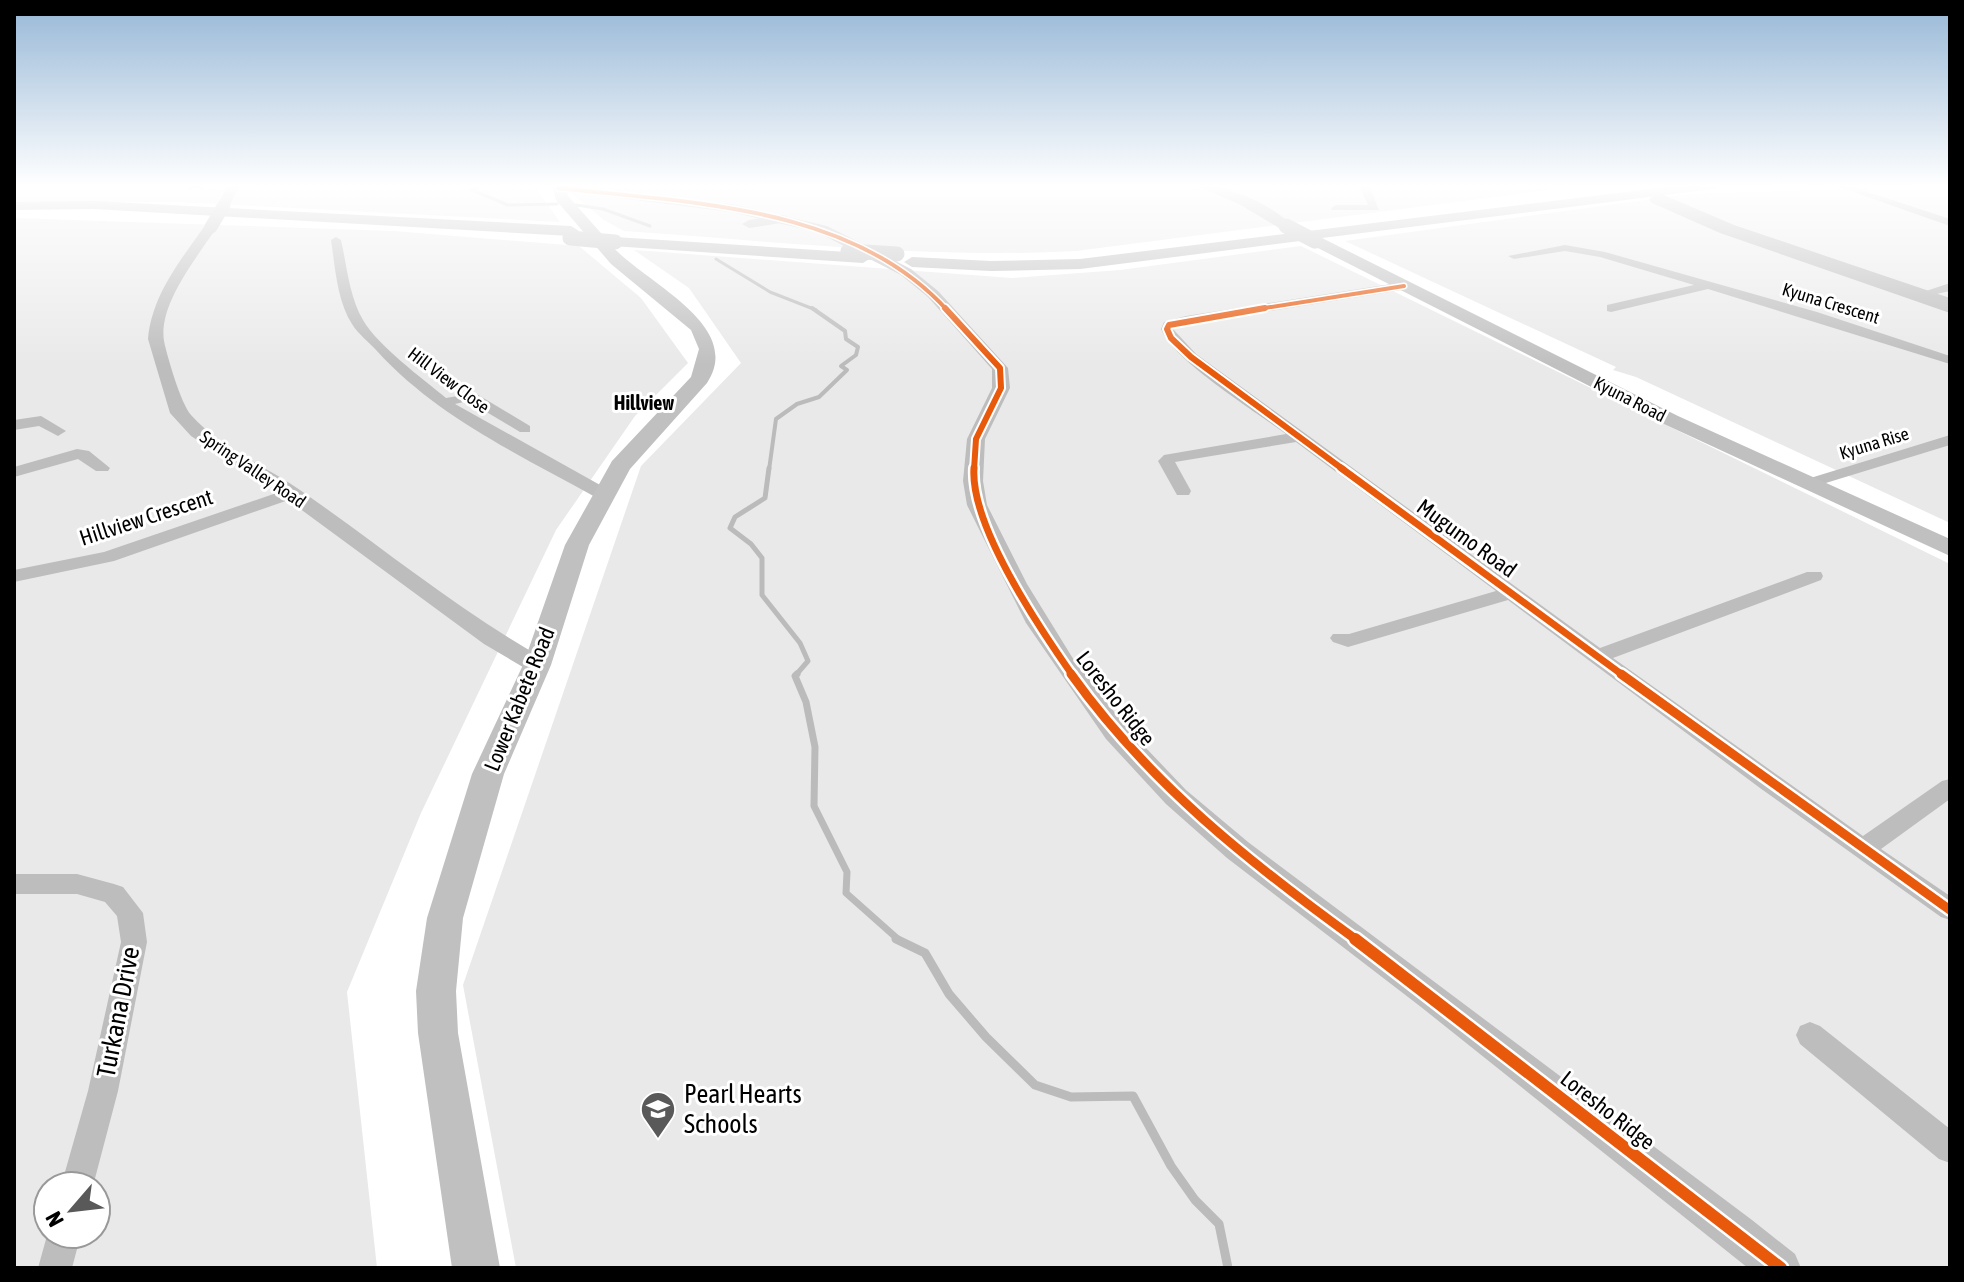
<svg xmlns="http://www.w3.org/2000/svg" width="1964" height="1282" viewBox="0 0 1964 1282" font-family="'Asap Condensed',sans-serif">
<rect width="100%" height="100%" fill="#fff"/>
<!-- green -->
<path fill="#e9e9e9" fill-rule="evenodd" d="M 14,185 L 536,185 L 535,187 L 560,222 L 180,202 L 14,202 Z
M 573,185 L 1587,185 L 1076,251 C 926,259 773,241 624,231 L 604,220 L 570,192 Z
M 1950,185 L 1950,523 L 1636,377 L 1613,370 L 1616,367 L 1345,241 L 1690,194 Z
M 14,218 L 394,231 L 579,246 L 641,298 L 688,363 L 635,416 L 556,530 L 421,813 L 347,992 L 377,1268 L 14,1268 ZM 48,1186 L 96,1186 L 96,1234 L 48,1234 Z
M 1301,246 L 1950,564 L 1950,1268 L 516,1268 L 463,985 L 641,466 L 741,363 L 689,288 L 634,250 L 1012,278 L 1120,270 Z"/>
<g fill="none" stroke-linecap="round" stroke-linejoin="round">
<!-- stream-far4 -->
<path stroke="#bbb" stroke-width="3" d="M 481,185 L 472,190 L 508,205 L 557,204
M 576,205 L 603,209 L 650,226
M 716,259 L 770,292 L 816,310"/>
<!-- stream-far3 -->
<path stroke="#bbb" stroke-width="4" d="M 769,470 L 776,419 L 797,404 L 819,397 L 847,370 L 841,366 L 856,355 L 858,347 L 846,339 L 845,331 L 812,308"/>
<!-- stream-far2 -->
<path stroke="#bbb" stroke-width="5" d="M 769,468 L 765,498 L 735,517 L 730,528 L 751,544 L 762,558 L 762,595 L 800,643 L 808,661 L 795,676"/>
<!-- stream-far1 -->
<path stroke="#bbb" stroke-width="7" d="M 797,674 L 795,676 L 806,702 L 815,747 L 814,806 L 847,872 L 846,893 L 900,941"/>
<!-- stream -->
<path stroke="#bbb" stroke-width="9" d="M 896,939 L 925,953 L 949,994 L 986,1037 L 1035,1085 L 1071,1097 L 1133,1096 L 1171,1166 L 1195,1200 L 1219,1224 L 1228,1268"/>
<!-- river -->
<path fill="#bbb" fill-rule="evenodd" d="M 1659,193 L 1734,225 L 1950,298 L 1950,313 L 1720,233 L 1652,203 L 1649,199 Z"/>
<!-- minor -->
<path fill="#bdbdbd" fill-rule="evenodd" d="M 187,185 L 220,185 L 191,189 Z
M 1359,185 L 1369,185 L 1379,210 L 1332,210 L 1331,208 L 1336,205 L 1368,205 Z
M 1846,185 L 1950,219 L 1950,226 L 1845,189 Z
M 336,237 L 341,240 C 347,266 349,296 363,320 C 378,346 422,378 446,398 L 475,393 L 530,426 L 530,432 L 520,432 L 468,401 L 455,404 L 609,490 L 611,494 L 609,498 L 597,498 C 520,455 437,417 377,351 C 369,342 358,334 352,324 C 337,301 335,266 331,240 Z
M 1565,245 L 1605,252 L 1817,312 L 1950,356 L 1950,364 L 1708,289 L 1611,312 L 1607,311 L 1607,305 L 1694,285 L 1600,257 L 1565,251 L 1514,259 L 1508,256 Z
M 1404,282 L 1408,283 L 1408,289 L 1188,324 L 1173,329 L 1196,354 L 1600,648 L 1807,572 L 1821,572 L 1823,576 L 1821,580 L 1613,658 L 1863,836 L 1942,781 L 1950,779 L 1950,799 L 1881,849 L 1950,896 L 1950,920 L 1941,917 L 1760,788 L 1508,600 L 1348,647 L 1333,642 L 1330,638 L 1333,634 L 1349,634 L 1496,591 L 1296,442 L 1175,462 L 1191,491 L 1189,495 L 1177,495 L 1158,461 L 1164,455 L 1286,434 C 1255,411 1175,362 1161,329 L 1164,322 L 1186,316 Z
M 1950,283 L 1950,291 L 1932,295 L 1926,291 Z
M 41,416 L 66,431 L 58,436 L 39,426 L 14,430 L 14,420 Z
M 1950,435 L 1950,445 L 1816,486 L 1804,486 L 1802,483 L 1804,480 Z
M 77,449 L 89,451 L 110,468 L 108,471 L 96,471 L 78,459 L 14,477 L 14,467 Z
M 291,488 L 299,493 L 297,497 L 114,561 L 14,582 L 14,570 L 104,552 Z
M 14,874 L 77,874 L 114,884 L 123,887 L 143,913 L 147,942 L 118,1091 L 93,1186 L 61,1186 L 88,1091 L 121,942 L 117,916 L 105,902 L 77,894 L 14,894 Z
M 1810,1022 L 1820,1026 L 1950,1129 L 1950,1163 L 1939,1159 L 1800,1044 L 1796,1035 L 1800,1026 Z
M 48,1232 L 81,1234 L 72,1268 L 38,1268 Z"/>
<!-- tertiary -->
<path fill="#bdbdbd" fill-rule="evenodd" d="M 228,185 L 240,185 L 228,208 L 220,208 L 218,205 Z
M 559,185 L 731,204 L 827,226 L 911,269 L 938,291 L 1008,368 L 1010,388 L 985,439 L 983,481 L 987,505 L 1027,584 L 1072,657 L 1125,726 L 1186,790 L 1248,842 L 1752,1220 L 1795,1254 L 1801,1268 L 1748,1268 L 1421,1007 L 1227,858 L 1166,804 L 1106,739 L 1026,623 L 967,505 L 963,481 L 967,439 L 992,388 L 992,369 L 928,297 L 901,275 L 817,232 L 731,212 L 554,190 L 554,186 Z
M 1834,185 L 1852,185 L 1854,187 L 1848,191 Z
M 206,224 L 217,227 C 198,256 158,304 164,341 C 167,356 181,404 191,415 C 219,447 265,466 300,490 C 382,547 459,611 546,660 L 549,665 L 546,670 L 528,670 L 484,644 L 284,497 L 191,436 L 170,413 L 148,339 C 152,294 181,260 206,224 Z"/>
<!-- secondary -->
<path fill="#c0c0c0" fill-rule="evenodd" d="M 552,185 L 566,185 L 568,196 L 608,241 L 615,237 L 863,253 L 871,258 L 863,263 L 612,246 C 645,283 745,325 707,383 L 630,469 L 589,545 L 551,665 L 504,774 L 463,918 L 456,991 L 458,1033 L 500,1268 L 452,1268 L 418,1033 L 416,991 L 427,918 L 472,774 L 523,665 L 565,545 L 612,461 L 691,377 L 699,349 L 691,330 L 611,264 L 556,200 Z
M 1195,185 C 1224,183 1273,205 1293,226 L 1291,229 L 1281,229 L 1239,204 Z
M 1683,185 L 1720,185 L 1713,189 L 1322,238 L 1678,416 L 1950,539 L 1950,556 L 1664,424 L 1310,244 L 1308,240 L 1080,269 L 991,271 L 912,267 L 904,262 L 912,257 L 991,261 L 1080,259 Z
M 94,201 L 571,226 L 579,231 L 571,236 L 94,209 L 14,210 L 14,202 Z
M 782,215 L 787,216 L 787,222 L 749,228 L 742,224 L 749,220 Z"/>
<!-- tertiary-bridge -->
<path stroke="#bdbdbd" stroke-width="13" d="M 211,227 L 224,205"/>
<!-- secondary-bridge -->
<path stroke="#c0c0c0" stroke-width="15" d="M 1286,226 L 1315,241
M 570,238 L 615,242
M 848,251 L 897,254"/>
<!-- cycleway-far4 casing -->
<g stroke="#fff" stroke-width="7">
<path id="cycleway-far4" d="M 558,188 C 689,203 852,205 947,310
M 1252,310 L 1404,286"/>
</g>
<!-- cycleway-far3 casing -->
<g stroke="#fff" stroke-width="10">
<path id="cycleway-far3" d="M 945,308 L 1000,368 L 1001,388 L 976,439 L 974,470
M 1265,308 L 1169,325 L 1167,329 L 1171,338 L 1191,357 L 1344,470"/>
</g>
<!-- cycleway-far2 casing -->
<g stroke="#fff" stroke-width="12">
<path id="cycleway-far2" d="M 974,468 C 970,525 1040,629 1073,676
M 1341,468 L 1624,676"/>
</g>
<!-- cycleway-far1 casing -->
<g stroke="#fff" stroke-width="14">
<path id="cycleway-far1" d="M 1071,674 C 1149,783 1250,863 1358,941
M 1621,674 L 1950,910"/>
</g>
<!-- cycleway casing -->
<g stroke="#fff" stroke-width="17">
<path id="cycleway" d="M 1355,939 L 1781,1268"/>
</g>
<!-- cycleway-far4 -->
<use href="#cycleway-far4" stroke="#e8590c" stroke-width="4"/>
<!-- cycleway-far3 -->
<use href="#cycleway-far3" stroke="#e8590c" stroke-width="6"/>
<!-- cycleway-far2 -->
<use href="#cycleway-far2" stroke="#e8590c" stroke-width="7"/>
<!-- cycleway-far1 -->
<use href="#cycleway-far1" stroke="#e8590c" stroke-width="9"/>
<!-- cycleway -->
<use href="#cycleway" stroke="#e8590c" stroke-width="12"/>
</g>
<!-- sky -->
<linearGradient id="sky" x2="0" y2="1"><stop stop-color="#96b7d6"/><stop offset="0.51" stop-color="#fff"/><stop offset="1" stop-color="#fff" stop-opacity="0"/></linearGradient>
<rect width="1964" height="364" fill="url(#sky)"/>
<!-- icons -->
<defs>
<g id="school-pin" transform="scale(1.8)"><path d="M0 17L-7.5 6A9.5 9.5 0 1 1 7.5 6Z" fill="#595959" stroke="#fff"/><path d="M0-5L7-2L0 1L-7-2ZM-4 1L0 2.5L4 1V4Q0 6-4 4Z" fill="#fff"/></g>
</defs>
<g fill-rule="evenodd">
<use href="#school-pin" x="658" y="1109"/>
</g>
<g text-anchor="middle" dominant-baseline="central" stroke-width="6" stroke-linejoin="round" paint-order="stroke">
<!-- far-street labels -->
<g font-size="18" fill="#000" stroke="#fff">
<text transform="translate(1831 303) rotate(17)">Kyuna Crescent</text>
<text transform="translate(449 380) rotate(37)">Hill View Close</text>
<text transform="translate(1630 399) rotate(27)">Kyuna Road</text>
<text transform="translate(1874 443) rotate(-17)">Kyuna Rise</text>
<text transform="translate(253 469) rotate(34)">Spring Valley Road</text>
</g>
<!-- far-neighbourhood labels -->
<g font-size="20" font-weight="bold" fill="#000" stroke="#fff">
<text x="644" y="402">Hillview</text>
</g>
<!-- street labels -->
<g font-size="22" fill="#000" stroke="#fff">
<text transform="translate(146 517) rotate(-18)">Hillview Crescent</text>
<text transform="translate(1467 538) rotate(36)">Mugumo Road</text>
<text transform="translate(1116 698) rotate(52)">Loresho Ridge</text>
<text transform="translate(519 699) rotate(-68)">Lower Kabete Road</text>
<text transform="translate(1608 1110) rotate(38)">Loresho Ridge</text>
</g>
<!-- near-street labels -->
<g font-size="26" fill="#000" stroke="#fff">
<text transform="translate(118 1012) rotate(-79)">Turkana Drive</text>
</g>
<!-- near-poi labels -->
<g font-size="26" fill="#000" stroke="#fff" text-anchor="start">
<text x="684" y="1094">Pearl Hearts<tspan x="684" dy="30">Schools</tspan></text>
</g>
</g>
<!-- border -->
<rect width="1964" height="1282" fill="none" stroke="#000000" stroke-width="32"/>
<!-- north arrow -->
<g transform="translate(72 1210) rotate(242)"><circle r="38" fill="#ffffff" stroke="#999999" stroke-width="2"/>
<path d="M0-6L14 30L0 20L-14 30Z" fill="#595959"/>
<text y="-12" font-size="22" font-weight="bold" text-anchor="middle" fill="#000000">N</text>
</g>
</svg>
